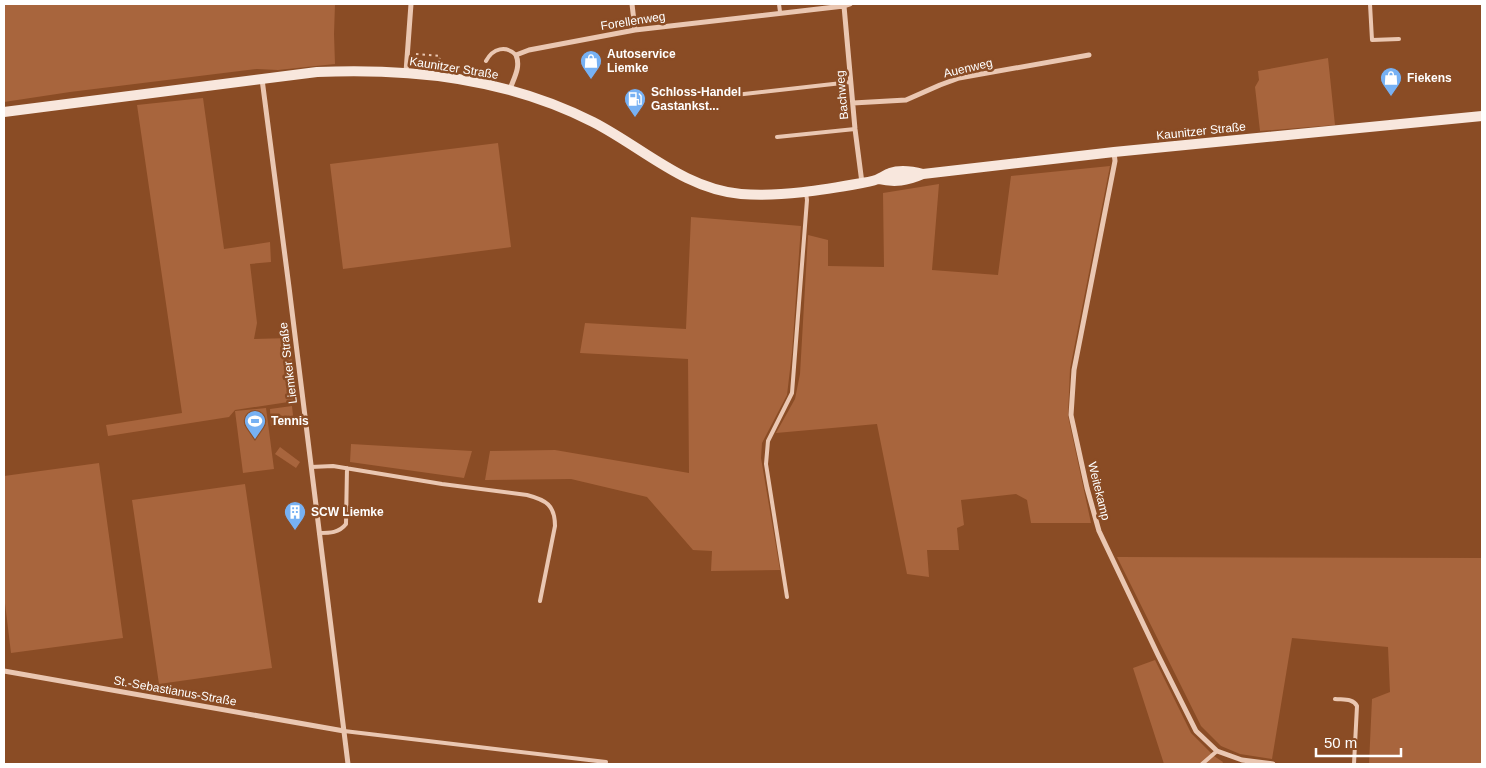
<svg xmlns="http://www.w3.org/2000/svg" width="1486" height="768" viewBox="0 0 1486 768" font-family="Helvetica,sans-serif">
<rect width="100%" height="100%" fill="#8a4c25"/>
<!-- green -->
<path fill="#a8653d" d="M 4,4 L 335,4 L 334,34 L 335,64 L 278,70 L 257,69 L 70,92 L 4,102 Z
M 1328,58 L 1335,125 L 1260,131 L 1255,87 L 1259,80 L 1258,71 Z
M 203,98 L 224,249 L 270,242 L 271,262 L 250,264 L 257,323 L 254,339 L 290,338 L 295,401 L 235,410 L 229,417 L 108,436 L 106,425 L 182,413 L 137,105 Z
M 498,143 L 511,247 L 343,269 L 330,164 Z
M 1110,166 L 1070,369 L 1068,416 L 1091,523 L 1031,523 L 1027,500 L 1016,494 L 961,500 L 964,525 L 957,528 L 959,550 L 927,550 L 929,577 L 907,574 L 877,424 L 776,433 L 795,399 L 800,374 L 808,235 L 828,240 L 828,266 L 884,267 L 883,193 L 939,184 L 932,270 L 998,275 L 1011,176 Z
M 691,217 L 801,226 L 792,353 L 787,395 L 762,443 L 761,458 L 780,570 L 711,571 L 712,551 L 693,550 L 647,497 L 571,479 L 485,480 L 490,451 L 555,450 L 689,473 L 688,359 L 580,353 L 585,323 L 686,329 Z
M 292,406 L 294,424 L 271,426 L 270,409 Z
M 266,408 L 274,469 L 243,473 L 235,411 Z
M 351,444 L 472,451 L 464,478 L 350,462 Z
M 280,447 L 300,462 L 296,468 L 275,454 Z
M 99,463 L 123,638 L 11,653 L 4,595 L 4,476 Z
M 245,484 L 272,668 L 159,684 L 132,500 Z
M 1117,557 L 1482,558 L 1482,764 L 1369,764 L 1372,699 L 1390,692 L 1388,647 L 1292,638 L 1272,759 L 1240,754 L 1221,746 L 1201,726 Z
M 1155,660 L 1191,733 L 1214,756 L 1223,762 L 1222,764 L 1164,764 L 1133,668 Z"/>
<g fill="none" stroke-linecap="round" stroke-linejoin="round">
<!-- path -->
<path stroke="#eac7b2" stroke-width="2" stroke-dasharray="2.5 4" stroke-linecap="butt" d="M 416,54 L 440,56 L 439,65"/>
<!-- lane -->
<path stroke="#eac7b2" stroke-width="4" d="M 779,4 L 780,12
M 1370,4 L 1372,40 L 1399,39
M 486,61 C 493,48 506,45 516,55
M 735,95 L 851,82
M 777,137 L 855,129
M 311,467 L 333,466 L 442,484 L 527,495 C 546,500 555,505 555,526 L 540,601
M 319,533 C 330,533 339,533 346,524 L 347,468
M 787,597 L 766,464 L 768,441 L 792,393 L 807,200 L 806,193
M 1335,699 C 1343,700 1353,698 1357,706 L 1354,764
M 344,731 L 606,762
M 1202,764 L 1217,751"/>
<!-- street -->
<path stroke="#eac7b2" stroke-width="5" d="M 632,4 L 635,30
M 844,6 L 855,129 L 862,183
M 406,72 L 411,4
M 262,79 L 289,287 L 348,764
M 510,89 C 514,78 521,67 516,55 L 529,50 L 635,30 L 844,6 L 850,4
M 853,103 L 906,100 L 940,85 L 959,78 L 1089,55
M 1114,152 L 1115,161 L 1074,370 L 1071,415 L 1087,488 L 1099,531 L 1158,655 L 1196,731 L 1217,751 L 1242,760 L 1273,764
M 4,671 L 344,731"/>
<!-- secondary -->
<path stroke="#f8e7dd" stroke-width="10" d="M 4,112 L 317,72 C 413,68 506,78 593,122 C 642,147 684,189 741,194 C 781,197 823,190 862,183 C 868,182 875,181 880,178 C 883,177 886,174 890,173 C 901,169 912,171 923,174
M 878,179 C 895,183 907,181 923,174 L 1114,152 L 1482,116"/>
</g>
<!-- icons -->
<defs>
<g id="shop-pin" transform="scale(1.125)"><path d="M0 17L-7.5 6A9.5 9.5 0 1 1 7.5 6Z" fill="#77b1f3" stroke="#8a4c25"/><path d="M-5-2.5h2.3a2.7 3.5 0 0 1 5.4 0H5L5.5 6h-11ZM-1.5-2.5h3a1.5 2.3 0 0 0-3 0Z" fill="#fff"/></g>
<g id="fuel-pin" transform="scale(1.125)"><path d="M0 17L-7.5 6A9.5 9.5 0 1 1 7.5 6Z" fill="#77b1f3" stroke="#8a4c25"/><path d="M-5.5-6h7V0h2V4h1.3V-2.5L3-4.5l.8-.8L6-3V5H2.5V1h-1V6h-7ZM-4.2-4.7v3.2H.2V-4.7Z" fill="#fff"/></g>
<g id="stadium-pin" transform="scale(1.125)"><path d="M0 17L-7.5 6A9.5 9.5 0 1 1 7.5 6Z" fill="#77b1f3" stroke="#8a4c25"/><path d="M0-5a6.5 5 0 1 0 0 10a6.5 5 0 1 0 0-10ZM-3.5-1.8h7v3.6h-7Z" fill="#fff"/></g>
<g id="building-pin" transform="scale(1.125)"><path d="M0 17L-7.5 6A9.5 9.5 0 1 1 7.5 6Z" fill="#77b1f3" stroke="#8a4c25"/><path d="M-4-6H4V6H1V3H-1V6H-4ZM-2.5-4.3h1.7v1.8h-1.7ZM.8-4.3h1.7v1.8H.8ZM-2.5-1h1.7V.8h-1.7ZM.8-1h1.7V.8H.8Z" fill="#fff"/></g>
</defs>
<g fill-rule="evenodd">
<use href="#shop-pin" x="591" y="61"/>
<use href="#shop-pin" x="1391" y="78"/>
<use href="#fuel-pin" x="635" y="99"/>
<use href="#stadium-pin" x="255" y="421"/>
<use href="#building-pin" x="295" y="512"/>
</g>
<g text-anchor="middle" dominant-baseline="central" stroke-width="5" stroke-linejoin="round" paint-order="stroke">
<!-- street labels -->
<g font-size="12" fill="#fff" stroke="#8a4c25">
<text transform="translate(633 21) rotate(-9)">Forellenweg</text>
<text transform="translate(454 68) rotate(9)">Kaunitzer Straße</text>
<text transform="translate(968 68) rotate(-13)">Auenweg</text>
<text transform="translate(842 95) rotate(-95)">Bachweg</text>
<text transform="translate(1201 131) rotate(-6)">Kaunitzer Straße</text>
<text transform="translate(288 363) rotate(-97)">Liemker Straße</text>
<text transform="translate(1099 491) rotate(76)">Weitekamp</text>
<text transform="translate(175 691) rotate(10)">St.-Sebastianus-Straße</text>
</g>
<!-- poi labels -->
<g font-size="12" font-weight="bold" fill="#fff" stroke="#8a4c25" text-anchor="start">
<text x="607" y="54">Autoservice<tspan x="607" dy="14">Liemke</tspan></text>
<text x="1407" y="78">Fiekens</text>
<text x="651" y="92">Schloss-Handel<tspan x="651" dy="14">Gastankst...</tspan></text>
<text x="271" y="421">Tennis</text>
<text x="311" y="512">SCW Liemke</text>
</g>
</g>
<!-- border -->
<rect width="1486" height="768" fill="none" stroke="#ffffff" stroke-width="10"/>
<!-- scale -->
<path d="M1316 748v8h85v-8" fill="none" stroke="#ffffff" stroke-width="2.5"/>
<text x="1324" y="748" font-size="15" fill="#ffffff" stroke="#8a4c25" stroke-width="4" paint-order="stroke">50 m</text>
</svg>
